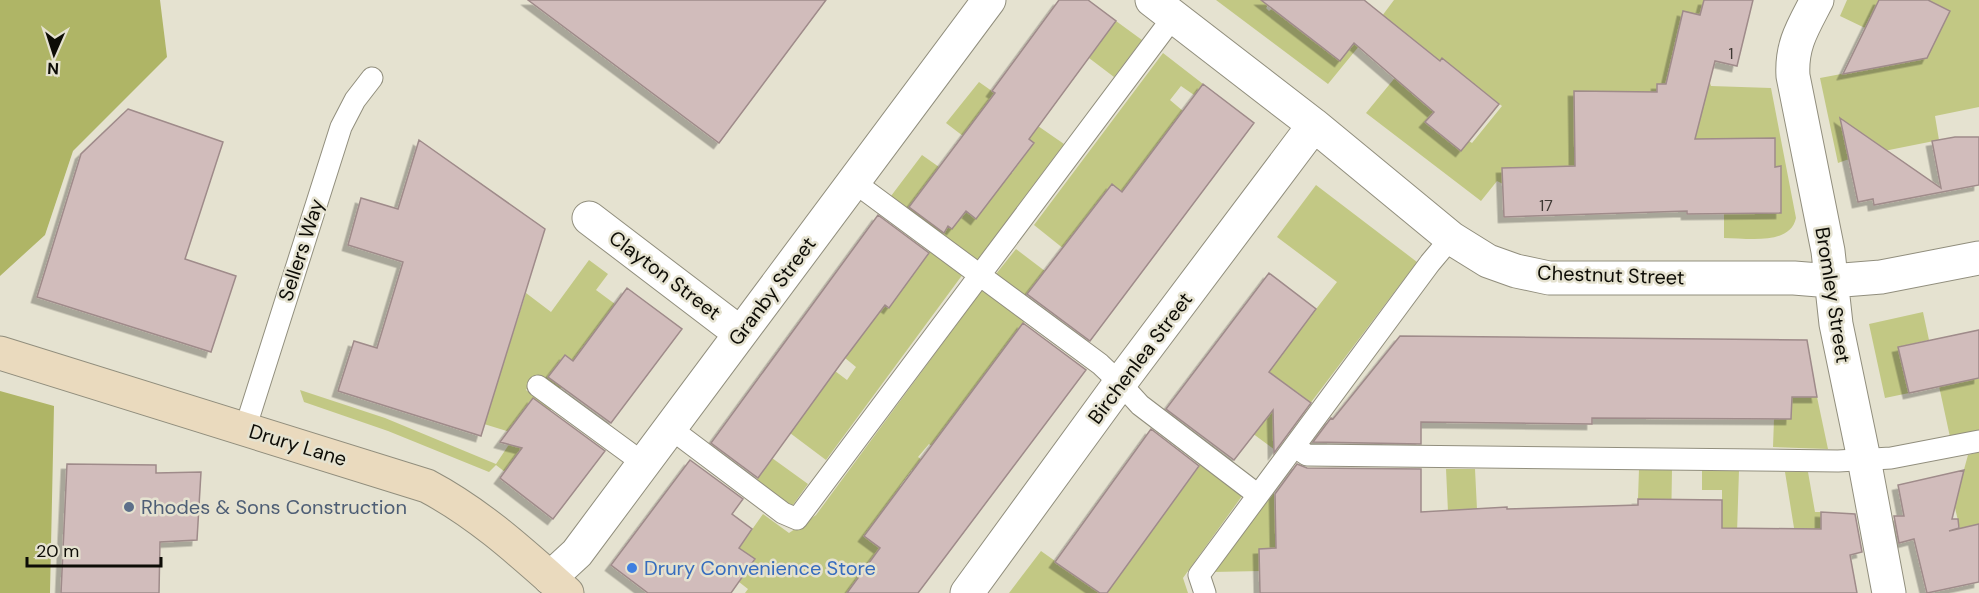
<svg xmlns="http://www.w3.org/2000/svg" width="1979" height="593" viewBox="0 0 1979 593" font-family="'DM Sans',sans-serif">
<defs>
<filter id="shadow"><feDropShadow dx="-5.5" dy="5.5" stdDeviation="0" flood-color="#0004"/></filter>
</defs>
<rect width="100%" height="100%" fill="#e5e2d0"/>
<!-- green -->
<path fill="#c2c884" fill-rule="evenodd" d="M 1216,0 L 1261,0 L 1268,5 L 1266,8 L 1269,11 L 1272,9 L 1340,61 L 1375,17 L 1379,20 L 1394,0 L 1704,0 L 1700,15 L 1683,11 L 1679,28 L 1694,32 L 1711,86 L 1771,88 L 1796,218 C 1790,246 1747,238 1724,238 L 1724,214 L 1781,213 L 1781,167 L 1687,167 L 1674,84 L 1657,84 L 1656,166 L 1589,203 L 1557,167 L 1519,167 L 1519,183 L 1503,184 L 1497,181 L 1481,201 L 1366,113 L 1421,46 L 1364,40 L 1328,84 ZM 1442,59 L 1502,106 L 1472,143 L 1469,141 L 1461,151 L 1425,122 L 1434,112 L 1412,94 Z
M 1847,0 L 1879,0 L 1865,28 L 1840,16 Z
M 1928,0 L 1979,0 L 1979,107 L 1935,116 L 1939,140 L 1874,153 L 1870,139 L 1862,133 L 1849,136 L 1845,144 L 1849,159 L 1838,163 L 1820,78 L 1873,68 L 1870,51 L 1927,56 L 1950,11 Z
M 1116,21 L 1142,40 L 1114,77 L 1089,58 Z
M 1163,53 L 1203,84 L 1194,95 L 1181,86 L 1170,100 L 1183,111 L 1122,192 L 1064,249 L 1034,225 Z
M 979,82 L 999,96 L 991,98 L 963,136 L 946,123 Z
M 1038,126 L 1064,144 L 977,261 L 891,196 L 922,155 L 939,167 L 914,201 L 952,229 L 1001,164 L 1012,173 L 1034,143 L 1022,134 Z
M 1316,185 L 1417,262 L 1275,450 L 1233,419 L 1301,395 L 1268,371 L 1337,282 L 1277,237 Z
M 931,249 L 963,274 L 826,460 L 790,433 L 835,371 L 847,380 L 856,367 L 845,358 L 835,274 L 837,271 L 888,308 Z
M 1016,249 L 1058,281 L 1037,281 L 1025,296 L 996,274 Z
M 589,260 L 608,274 L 596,290 L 615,304 L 577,364 L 565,355 L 556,366 L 570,377 L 558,391 L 536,375 L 526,390 L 552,408 L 505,472 L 496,465 L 489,472 L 388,431 L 304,402 L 300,390 L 385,418 L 496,464 L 508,446 L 513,433 L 484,424 L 524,299 L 526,293 L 551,312 Z
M 982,290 L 1025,321 L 958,410 L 966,433 L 950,421 L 939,435 L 954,448 L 947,457 L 929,444 L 918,457 L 937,471 L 929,483 L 912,470 L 900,486 L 916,499 L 894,496 L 865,536 L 880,548 L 855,582 L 870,593 L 745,593 L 748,589 L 739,582 L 755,560 L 739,548 L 763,514 L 789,533 L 816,515 Z
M 1923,312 L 1929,340 L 1898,347 L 1909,393 L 1885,398 L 1869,324 Z
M 1979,378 L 1979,430 L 1950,437 L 1939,386 Z
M 1792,397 L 1817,397 L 1828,449 L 1773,447 L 1774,419 L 1791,419 Z
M 1979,452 L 1979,524 L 1960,529 L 1950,487 L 1956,475 L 1963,473 L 1968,455 Z
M 772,458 L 808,484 L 790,509 L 754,483 Z
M 1200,465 L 1242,496 L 1183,578 L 1188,593 L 1107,593 Z
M 1446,469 L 1475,469 L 1478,530 L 1449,533 Z
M 1639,469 L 1672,469 L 1671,532 L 1638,499 Z
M 1702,469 L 1739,470 L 1737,533 L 1722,533 L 1722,490 L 1702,490 Z
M 1785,472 L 1808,472 L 1815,512 L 1821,512 L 1821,534 L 1795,534 Z
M 1274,493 L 1276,548 L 1259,549 L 1260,571 L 1213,572 Z
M 1041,551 L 1100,593 L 1009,593 Z"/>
<!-- forest -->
<path fill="#afb566" d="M 0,0 L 160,0 L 167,57 L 73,151 L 45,235 L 0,276 Z
M 0,391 L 54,406 L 50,593 L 0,593 Z"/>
<!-- building -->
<path fill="#d1bcbb" stroke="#9f8b8a" stroke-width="1.5" filter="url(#shadow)" d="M 528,0 L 826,0 L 719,143 Z
M 1059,0 L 1088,0 L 1116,21 L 1029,139 L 1034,143 L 976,219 L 966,211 L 952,229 L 948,226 L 944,233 L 909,207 L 995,93 L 992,91 Z
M 1261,0 L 1364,0 L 1440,61 L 1442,58 L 1499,104 L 1461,151 L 1425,122 L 1434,112 L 1354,43 L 1340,61 Z
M 1704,0 L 1753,0 L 1737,66 L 1715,61 L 1695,139 L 1775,138 L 1775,167 L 1781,166 L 1781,213 L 1687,214 L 1687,211 L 1504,217 L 1502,168 L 1575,166 L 1574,91 L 1657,92 L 1657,84 L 1666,84 L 1683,11 L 1700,15 Z
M 1879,0 L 1928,0 L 1950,11 L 1927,58 L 1843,74 Z
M 1203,84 L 1254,123 L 1090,341 L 1027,294 L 1112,184 L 1122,192 Z
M 128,109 L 223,142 L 185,259 L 236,276 L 211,352 L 37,297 L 81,154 Z
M 1840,118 L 1941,188 L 1932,141 L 1955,137 L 1979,137 L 1979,185 L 1874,205 L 1873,199 L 1858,202 Z
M 419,140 L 545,229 L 481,436 L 338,391 L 354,341 L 377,348 L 403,262 L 348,245 L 361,198 L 398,209 Z
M 878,215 L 929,253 L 889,308 L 885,305 L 842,362 L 758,478 L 711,443 Z
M 1269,273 L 1316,309 L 1269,372 L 1311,403 L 1274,453 L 1273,410 L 1234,460 L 1166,409 Z
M 627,288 L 682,329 L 611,423 L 548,377 L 565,355 L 573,361 Z
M 1023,323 L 1086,370 L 918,593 L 847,593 L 880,548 L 864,536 Z
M 1979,330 L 1979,378 L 1909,393 L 1898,347 Z
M 1400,336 L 1807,340 L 1817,397 L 1792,397 L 1791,419 L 1592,418 L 1592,424 L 1421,422 L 1421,444 L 1313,442 L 1331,418 L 1333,419 Z
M 533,398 L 605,451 L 553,519 L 500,478 L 522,448 L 500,442 Z
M 1151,429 L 1199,466 L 1107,593 L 1100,593 L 1055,562 Z
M 690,460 L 743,499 L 732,514 L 752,529 L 739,548 L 755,559 L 731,593 L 648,593 L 611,565 Z
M 67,464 L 156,465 L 156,473 L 201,472 L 197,540 L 160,542 L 159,593 L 61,593 Z
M 1297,464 L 1307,468 L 1421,469 L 1421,512 L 1507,507 L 1507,509 L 1638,505 L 1638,499 L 1722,500 L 1722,528 L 1821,529 L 1821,512 L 1855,514 L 1862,552 L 1850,555 L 1857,593 L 1260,593 L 1259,549 L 1276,548 L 1275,494 Z
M 1964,470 L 1952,519 L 1958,519 L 1959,528 L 1949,531 L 1979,524 L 1979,582 L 1927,593 L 1914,539 L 1899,543 L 1894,516 L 1904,516 L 1898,485 Z"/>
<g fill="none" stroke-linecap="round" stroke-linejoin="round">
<!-- service casing -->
<g stroke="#918e7d" stroke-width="23">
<path id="service" d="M 854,182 L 1100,364 L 1120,383 L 1140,405 L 1258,495
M 538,386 L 643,463
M 670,428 L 783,513 L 797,519 L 1174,16
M 245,429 L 341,127 L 355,100 L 372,78
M 1295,447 L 1307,455 L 1838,461 L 1891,458 L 1979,441
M 1205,593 L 1199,575 L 1430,263 L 1451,238"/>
</g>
<!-- minor casing -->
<g stroke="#918e7d" stroke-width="35">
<path id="minor" d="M 1152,0 L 1314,125 L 1451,238 L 1488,261 L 1516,271 L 1549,278 L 1794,278 L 1831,281 L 1881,277 L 1979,258
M 1817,0 C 1803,27 1791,45 1793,76 L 1828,251 L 1836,324 L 1864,459 L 1889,593
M 589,218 L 740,333
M 550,578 L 577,553 L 989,0
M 967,593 L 1120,383 L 1314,125"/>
</g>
<!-- secondary casing -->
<g stroke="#918e7d" stroke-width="35">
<path id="secondary" d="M 0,353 L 427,486 C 480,514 523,554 567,593"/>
</g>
<!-- service -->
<use href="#service" stroke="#fff" stroke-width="21"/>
<!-- minor -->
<use href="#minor" stroke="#fff" stroke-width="33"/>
<!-- secondary -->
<use href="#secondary" stroke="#eadabe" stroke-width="33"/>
</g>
<!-- markers -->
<circle fill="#5c6f8a" stroke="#e5e2d0" stroke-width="2" cx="129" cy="507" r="6"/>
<circle fill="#3f7fe0" stroke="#e5e2d0" stroke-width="2" cx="632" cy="568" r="6"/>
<g text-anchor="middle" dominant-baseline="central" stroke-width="5" stroke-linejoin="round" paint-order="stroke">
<!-- number labels -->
<g font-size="16" fill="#3e3833">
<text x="1731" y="53">1</text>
<text x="1546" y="205">17</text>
</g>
<!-- street labels -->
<g font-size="20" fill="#0d0c06" stroke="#e5e2d0">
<text transform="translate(301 250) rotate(-72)">Sellers Way</text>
<text transform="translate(665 275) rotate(37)">Clayton Street</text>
<text transform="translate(1611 275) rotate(2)">Chestnut Street</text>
<text transform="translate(772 291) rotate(-53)">Granby Street</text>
<text transform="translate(1833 295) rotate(81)">Bromley Street</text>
<text transform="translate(1140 358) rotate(-53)">Birchenlea Street</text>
<text transform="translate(298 445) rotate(17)">Drury Lane</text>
</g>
<!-- service labels -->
<g font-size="20" fill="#4e5e75" stroke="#e5e2d0" text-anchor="start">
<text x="141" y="507">Rhodes &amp; Sons Construction</text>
</g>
<!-- shop labels -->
<g font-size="20" fill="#366cbe" stroke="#e5e2d0" text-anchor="start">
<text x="644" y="568">Drury Convenience Store</text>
</g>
</g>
<!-- north arrow -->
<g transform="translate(54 54) rotate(183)" stroke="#e5e2d0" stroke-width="4.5" paint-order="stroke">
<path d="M0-4.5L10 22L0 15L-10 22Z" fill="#0d0c06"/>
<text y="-9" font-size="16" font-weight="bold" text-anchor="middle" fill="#0d0c06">N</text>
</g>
<!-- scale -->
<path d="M27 557v9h134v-9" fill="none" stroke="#0d0c06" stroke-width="3"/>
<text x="36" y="557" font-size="18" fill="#0d0c06" stroke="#e5e2d0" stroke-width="4.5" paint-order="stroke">20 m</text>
</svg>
